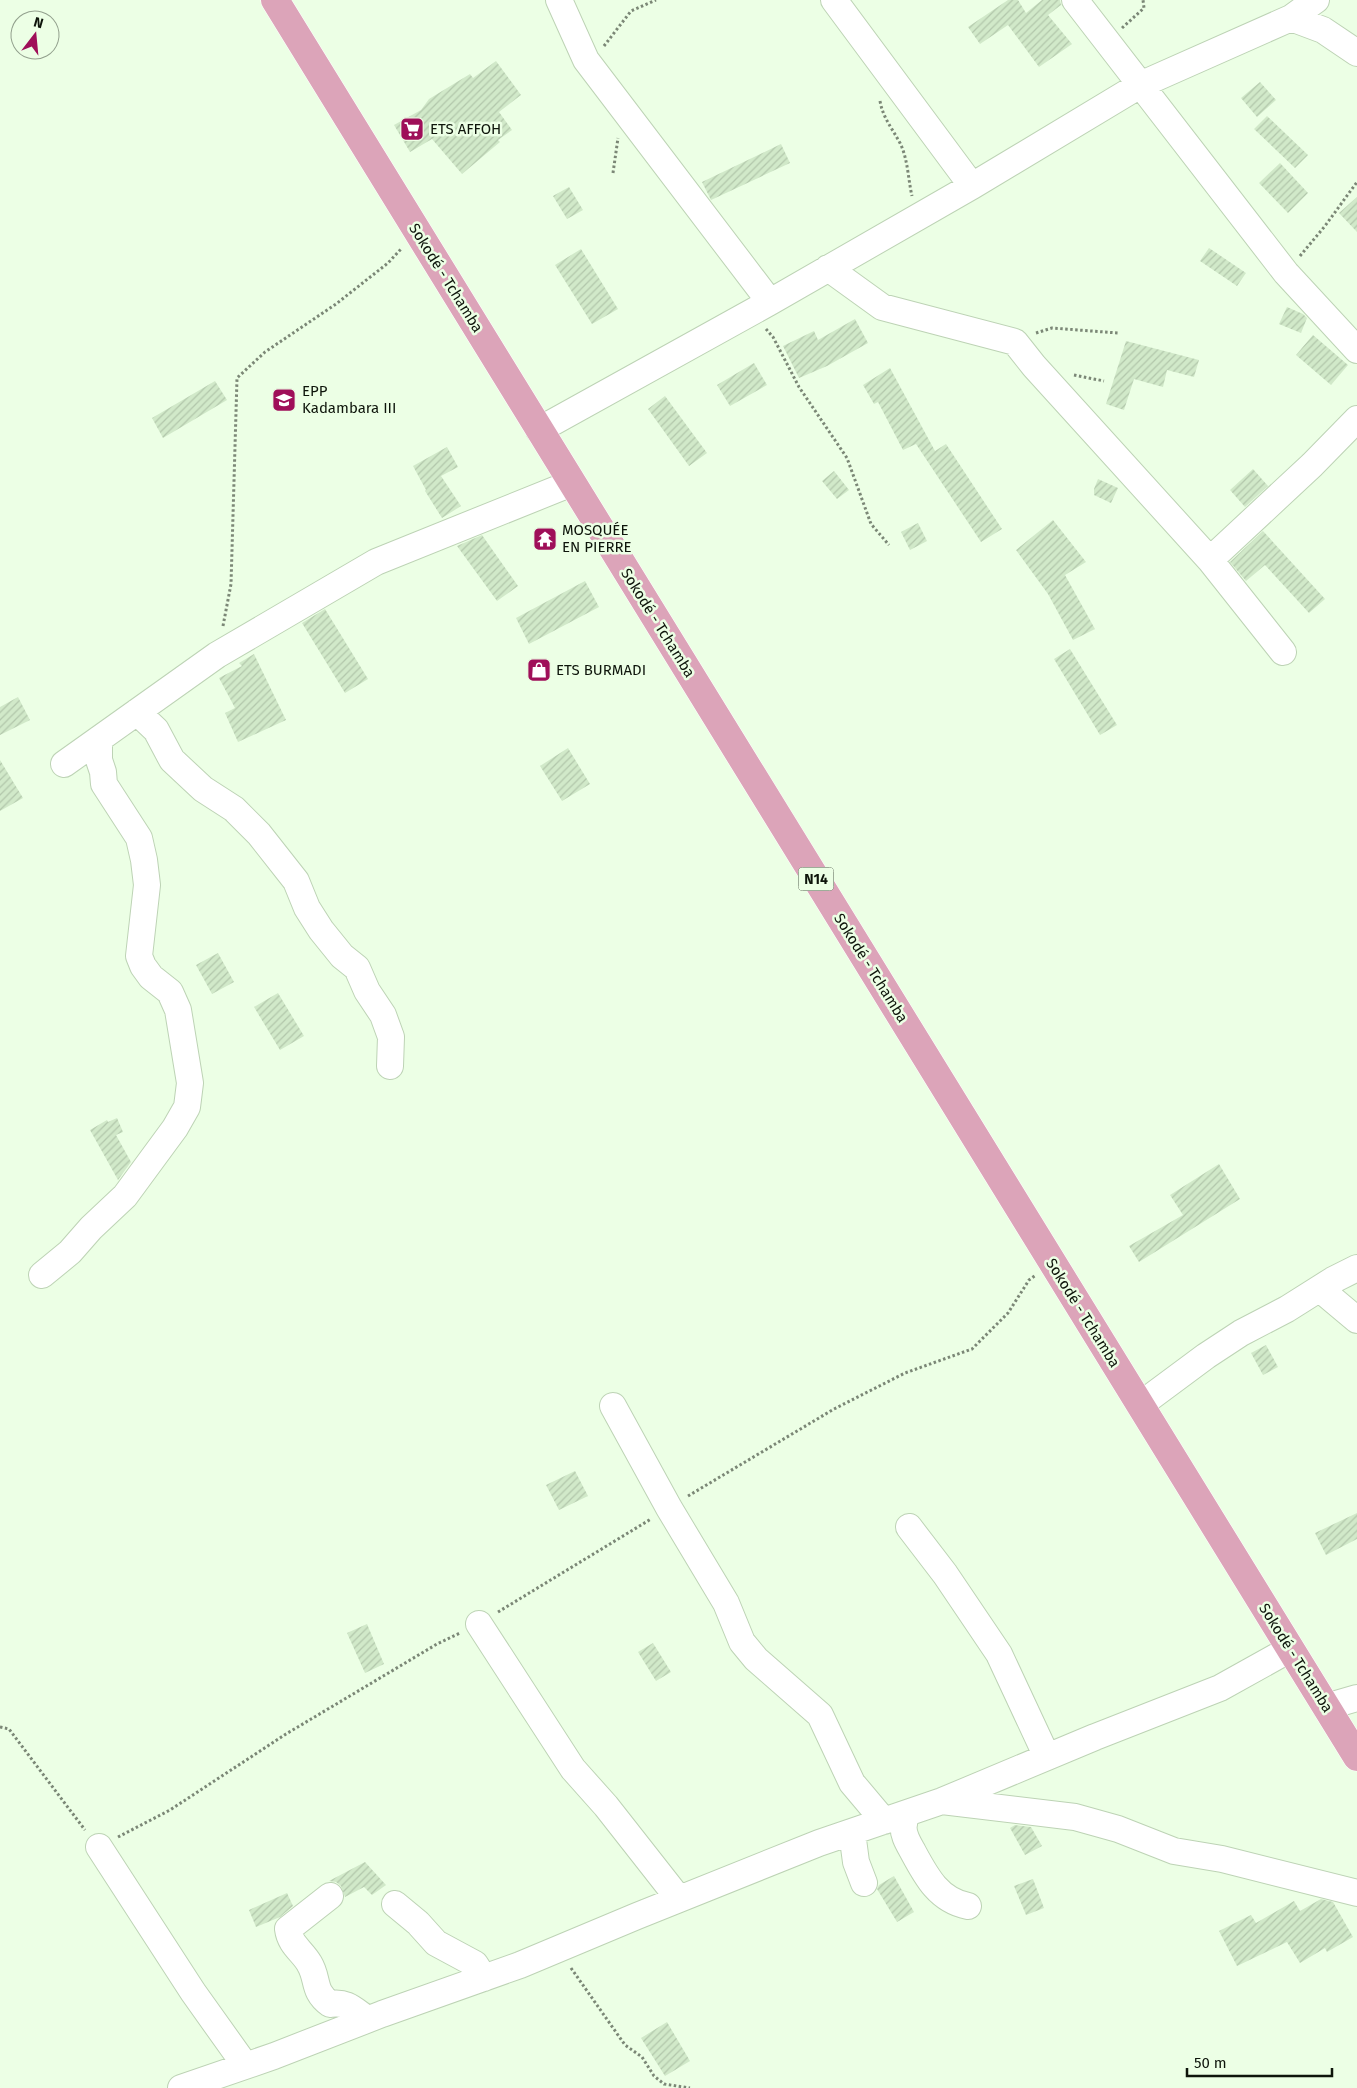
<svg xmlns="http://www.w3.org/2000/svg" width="1357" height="2088" viewBox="0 0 1357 2088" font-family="'Fira Sans',sans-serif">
<defs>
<pattern id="building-hatch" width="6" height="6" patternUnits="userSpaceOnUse" patternTransform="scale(1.25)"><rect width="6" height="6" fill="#d1e9c9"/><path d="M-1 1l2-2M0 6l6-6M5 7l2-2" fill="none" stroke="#b2c7ab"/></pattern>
</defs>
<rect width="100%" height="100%" fill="#ecffe5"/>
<!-- building -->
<path fill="url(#building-hatch)" d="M 1008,0 L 1018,0 L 1026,13 L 1042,0 L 1060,0 L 1061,5 L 1048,15 L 1072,44 L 1039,67 L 1008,25 L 980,44 L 968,27 Z
M 496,61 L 521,95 L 499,112 L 512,130 L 498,140 L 500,142 L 462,174 L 432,139 L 410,152 L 394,125 L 421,110 L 429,99 L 470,74 L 473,78 Z
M 1260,82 L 1276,100 L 1257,117 L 1241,98 Z
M 1267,116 L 1308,155 L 1295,168 L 1254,129 Z
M 781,144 L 790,163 L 711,200 L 702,182 Z
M 1280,163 L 1308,193 L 1288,213 L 1259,183 Z
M 569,187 L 583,210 L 567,219 L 553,196 Z
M 1357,197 L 1357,232 L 1339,213 Z
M 1209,248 L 1246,273 L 1237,286 L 1200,261 Z
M 581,249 L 618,309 L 592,324 L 555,265 Z
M 1287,307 L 1303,314 L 1307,318 L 1301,333 L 1279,324 Z
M 855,319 L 868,343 L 827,366 L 799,378 L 783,346 L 814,331 L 818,340 Z
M 1313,335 L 1348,365 L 1331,385 L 1296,355 Z
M 1126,341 L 1199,360 L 1194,377 L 1167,370 L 1163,387 L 1134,379 L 1124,410 L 1106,404 Z
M 754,363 L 767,385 L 730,406 L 717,385 Z
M 890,368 L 935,451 L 946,444 L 1002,529 L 981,542 L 916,444 L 903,450 L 878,402 L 874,404 L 863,385 Z
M 215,381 L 227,400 L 163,438 L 152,418 Z
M 665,396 L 707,453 L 689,466 L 648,409 Z
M 447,447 L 458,467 L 441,476 L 461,506 L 442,518 L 425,491 L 426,490 L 413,466 Z
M 1253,469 L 1268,486 L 1245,507 L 1230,490 Z
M 834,471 L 849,490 L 837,499 L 822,481 Z
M 1098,479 L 1118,488 L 1111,503 L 1094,495 L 1094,489 Z
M 1053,520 L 1086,562 L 1065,575 L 1095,629 L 1073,640 L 1048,594 L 1016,550 Z
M 918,523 L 927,541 L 910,550 L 901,532 Z
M 1263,531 L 1325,599 L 1309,613 L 1265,565 L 1246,581 L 1230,562 Z
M 482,535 L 518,586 L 497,601 L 457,546 Z
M 585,581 L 599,607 L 529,644 L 516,618 Z
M 325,609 L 368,679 L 345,693 L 302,623 Z
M 1070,649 L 1117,725 L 1100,735 L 1054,659 Z
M 254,654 L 286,720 L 238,742 L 225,713 L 235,708 L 219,678 L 242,666 L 239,663 Z
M 18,697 L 30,720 L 0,735 L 0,707 Z
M 568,748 L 590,784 L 562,801 L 540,766 Z
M 0,760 L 23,798 L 0,811 Z
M 218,953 L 234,982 L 212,994 L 196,965 Z
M 278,993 L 304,1036 L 280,1050 L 254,1007 Z
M 117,1118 L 123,1132 L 116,1135 L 131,1162 L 118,1180 L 90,1130 L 107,1120 L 108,1122 Z
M 1219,1164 L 1240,1199 L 1139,1262 L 1129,1246 L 1183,1215 L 1170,1195 Z
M 1266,1345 L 1278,1367 L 1263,1375 L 1251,1353 Z
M 575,1471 L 588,1496 L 559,1510 L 546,1485 Z
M 1357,1513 L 1357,1539 L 1326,1555 L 1315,1533 Z
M 367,1624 L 384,1664 L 365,1673 L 347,1633 Z
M 653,1643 L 671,1672 L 656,1681 L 638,1652 Z
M 1015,1825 L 1031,1827 L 1042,1846 L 1025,1855 L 1010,1828 Z
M 365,1862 L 386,1885 L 372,1895 L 364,1887 L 345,1897 L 341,1886 L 336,1882 L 329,1881 Z
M 894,1876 L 914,1912 L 897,1922 L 877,1889 L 879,1885 Z
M 1033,1879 L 1044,1908 L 1026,1915 L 1014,1886 Z
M 287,1893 L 293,1906 L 280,1917 L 256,1927 L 249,1910 Z
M 1321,1899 L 1333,1902 L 1353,1937 L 1327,1952 L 1325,1948 L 1300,1963 L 1287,1942 L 1237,1966 L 1219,1931 L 1251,1915 L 1256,1923 L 1294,1901 L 1300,1911 Z
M 667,2022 L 690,2061 L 665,2076 L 641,2038 Z"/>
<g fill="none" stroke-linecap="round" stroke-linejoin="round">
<!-- minor casing -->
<g stroke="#bdd3b5" stroke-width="28">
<path id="minor" d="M 559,0 L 586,60 L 770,302
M 834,0 L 972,186
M 1075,0 L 1286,273 L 1357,350
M 1291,18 L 1323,30 L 1357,53
M 828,268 L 882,307 L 1015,342 L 1034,366 L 1210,560 L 1283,652
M 539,430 L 770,302 L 972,186 L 1140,85 L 1291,18 L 1316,0
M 1210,560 L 1312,465 L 1357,419
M 137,712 L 156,730 L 172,760 L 203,789 L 234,809 L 259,834 L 296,881 L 307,908 L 321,930 L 342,956 L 357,968 L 367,991 L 383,1015 L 391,1037 L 390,1066
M 64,764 L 217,655 L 376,562 L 572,483
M 42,1275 L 70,1252 L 91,1228 L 125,1196 L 175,1128 L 187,1107 L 190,1083 L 178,1010 L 170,992 L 151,977 L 143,966 L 139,956 L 147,885 L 144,860 L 139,838 L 104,784 L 103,772 L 99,760 L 99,739
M 1320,1289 L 1357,1320
M 1140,1405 L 1206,1356 L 1241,1333 L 1287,1309 L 1333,1280 L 1357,1268
M 613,1406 L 669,1508 L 726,1603 L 742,1642 L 756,1659 L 820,1715 L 852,1783 L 884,1821
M 909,1527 L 945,1574 L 999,1654 L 1047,1757
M 479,1624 L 573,1769 L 606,1806 L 679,1899
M 1326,1707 L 1357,1698
M 942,1801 L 1075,1817 L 1118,1829 L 1174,1851 L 1222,1859 L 1357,1893
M 907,1813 C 906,1817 904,1821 904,1824 C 902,1833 908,1843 912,1850 C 926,1876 938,1900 968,1906
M 852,1832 L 856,1862 L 864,1883
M 99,1847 L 193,1992 L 245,2065
M 330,1896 L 288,1929 C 290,1945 302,1951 309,1963 C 319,1979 312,1991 330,2004 C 347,2001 354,2010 367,2019
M 395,1904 L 418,1923 L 436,1943 L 475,1964 L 484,1978
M 181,2088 L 274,2056 L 382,2014 L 520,1965 L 637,1916 L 819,1843 L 942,1801 L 1095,1737 L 1220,1688 L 1290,1649"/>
</g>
<!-- major casing -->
<g stroke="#fff" stroke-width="29">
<path id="major" d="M 275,0 L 1357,1757"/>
</g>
<!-- path -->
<path stroke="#7b8776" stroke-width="3" stroke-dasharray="2.5 2.5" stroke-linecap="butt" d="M 1122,28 L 1144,8 L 1143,0
M 604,46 L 631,11 L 656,0
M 880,101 C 883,118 892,128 900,143 C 908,159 908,179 912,196
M 613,173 L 618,138
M 1300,256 L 1325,226 L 1357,182
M 766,329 L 773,337 L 799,387 L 847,458 L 871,524 L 889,545
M 1036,333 L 1052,328 L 1118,333
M 1074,375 L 1104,381
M 223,626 L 231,584 L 237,378 L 265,352 L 336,304 L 388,263 L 401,249
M 688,1496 L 834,1409 L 905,1373 L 972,1349 L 1008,1313 L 1029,1280 L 1036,1275
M 498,1612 L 651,1519
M 0,1727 L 9,1729 L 85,1830
M 118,1837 L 170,1810 L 286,1734 L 437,1644 L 460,1633
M 571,1968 L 625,2045 L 642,2057 L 654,2076 L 664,2084 L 690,2088"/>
<!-- minor -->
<use href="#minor" stroke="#fff" stroke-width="26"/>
<!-- major -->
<use href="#major" stroke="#dca4b9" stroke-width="28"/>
</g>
<!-- icons -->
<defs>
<g id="supermarket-square" transform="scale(1.25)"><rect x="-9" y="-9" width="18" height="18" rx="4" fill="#9f0f59" stroke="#ecffe5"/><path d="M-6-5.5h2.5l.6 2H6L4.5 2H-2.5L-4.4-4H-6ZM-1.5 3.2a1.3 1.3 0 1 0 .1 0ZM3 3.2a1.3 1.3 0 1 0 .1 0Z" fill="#fff"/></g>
<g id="school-square" transform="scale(1.25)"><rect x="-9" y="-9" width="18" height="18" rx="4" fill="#9f0f59" stroke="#ecffe5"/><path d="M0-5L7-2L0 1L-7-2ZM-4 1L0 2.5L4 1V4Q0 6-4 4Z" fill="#fff"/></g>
<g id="temple-square" transform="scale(1.25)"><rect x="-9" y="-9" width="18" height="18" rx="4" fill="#9f0f59" stroke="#ecffe5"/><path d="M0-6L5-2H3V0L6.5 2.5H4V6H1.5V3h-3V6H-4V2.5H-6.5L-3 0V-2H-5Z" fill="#fff"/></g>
<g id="shop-square" transform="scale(1.25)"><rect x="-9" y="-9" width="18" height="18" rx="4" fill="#9f0f59" stroke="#ecffe5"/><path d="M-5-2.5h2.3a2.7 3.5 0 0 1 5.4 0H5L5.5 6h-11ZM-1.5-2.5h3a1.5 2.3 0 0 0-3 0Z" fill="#fff"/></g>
</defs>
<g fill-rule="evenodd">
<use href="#supermarket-square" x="412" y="129"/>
<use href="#school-square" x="284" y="400"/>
<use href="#temple-square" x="545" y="539"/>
<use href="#shop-square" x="539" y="670"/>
</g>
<g text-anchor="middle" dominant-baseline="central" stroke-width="5" stroke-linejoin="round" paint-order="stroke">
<!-- shield labels -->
<rect fill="#ecffe5" stroke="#515b4c" stroke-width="1" x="798.5" y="867.5" width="35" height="23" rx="4"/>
<g font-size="14" font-weight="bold" fill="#0e150b">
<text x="816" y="879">N14</text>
</g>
<!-- poi labels -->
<g font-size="15" fill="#0e150b" stroke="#ecffe5" text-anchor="start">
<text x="430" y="129">ETS AFFOH</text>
<text x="302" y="391">EPP<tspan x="302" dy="17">Kadambara III</tspan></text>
<text x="562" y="530">MOSQUÉE<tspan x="562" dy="17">EN PIERRE</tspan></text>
<text x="556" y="670">ETS BURMADI</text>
</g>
<!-- street labels -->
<g font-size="15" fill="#0e150b" stroke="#ecffe5">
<text transform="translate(446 278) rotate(58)">Sokodé - Tchamba</text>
<text transform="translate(658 623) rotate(58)">Sokodé - Tchamba</text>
<text transform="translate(871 968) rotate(58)">Sokodé - Tchamba</text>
<text transform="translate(1083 1313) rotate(58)">Sokodé - Tchamba</text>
<text transform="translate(1296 1658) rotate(58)">Sokodé - Tchamba</text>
</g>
</g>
<!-- north arrow -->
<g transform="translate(35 35) rotate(16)"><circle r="24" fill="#ecffe5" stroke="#93a18e"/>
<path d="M0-4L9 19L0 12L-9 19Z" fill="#9f0f59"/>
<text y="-8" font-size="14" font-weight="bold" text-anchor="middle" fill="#0e150b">N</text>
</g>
<!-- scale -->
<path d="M1187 2068v8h145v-8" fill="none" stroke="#0e150b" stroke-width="2.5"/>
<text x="1194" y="2068" font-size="15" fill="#0e150b" stroke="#ecffe5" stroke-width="4" paint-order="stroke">50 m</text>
</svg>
